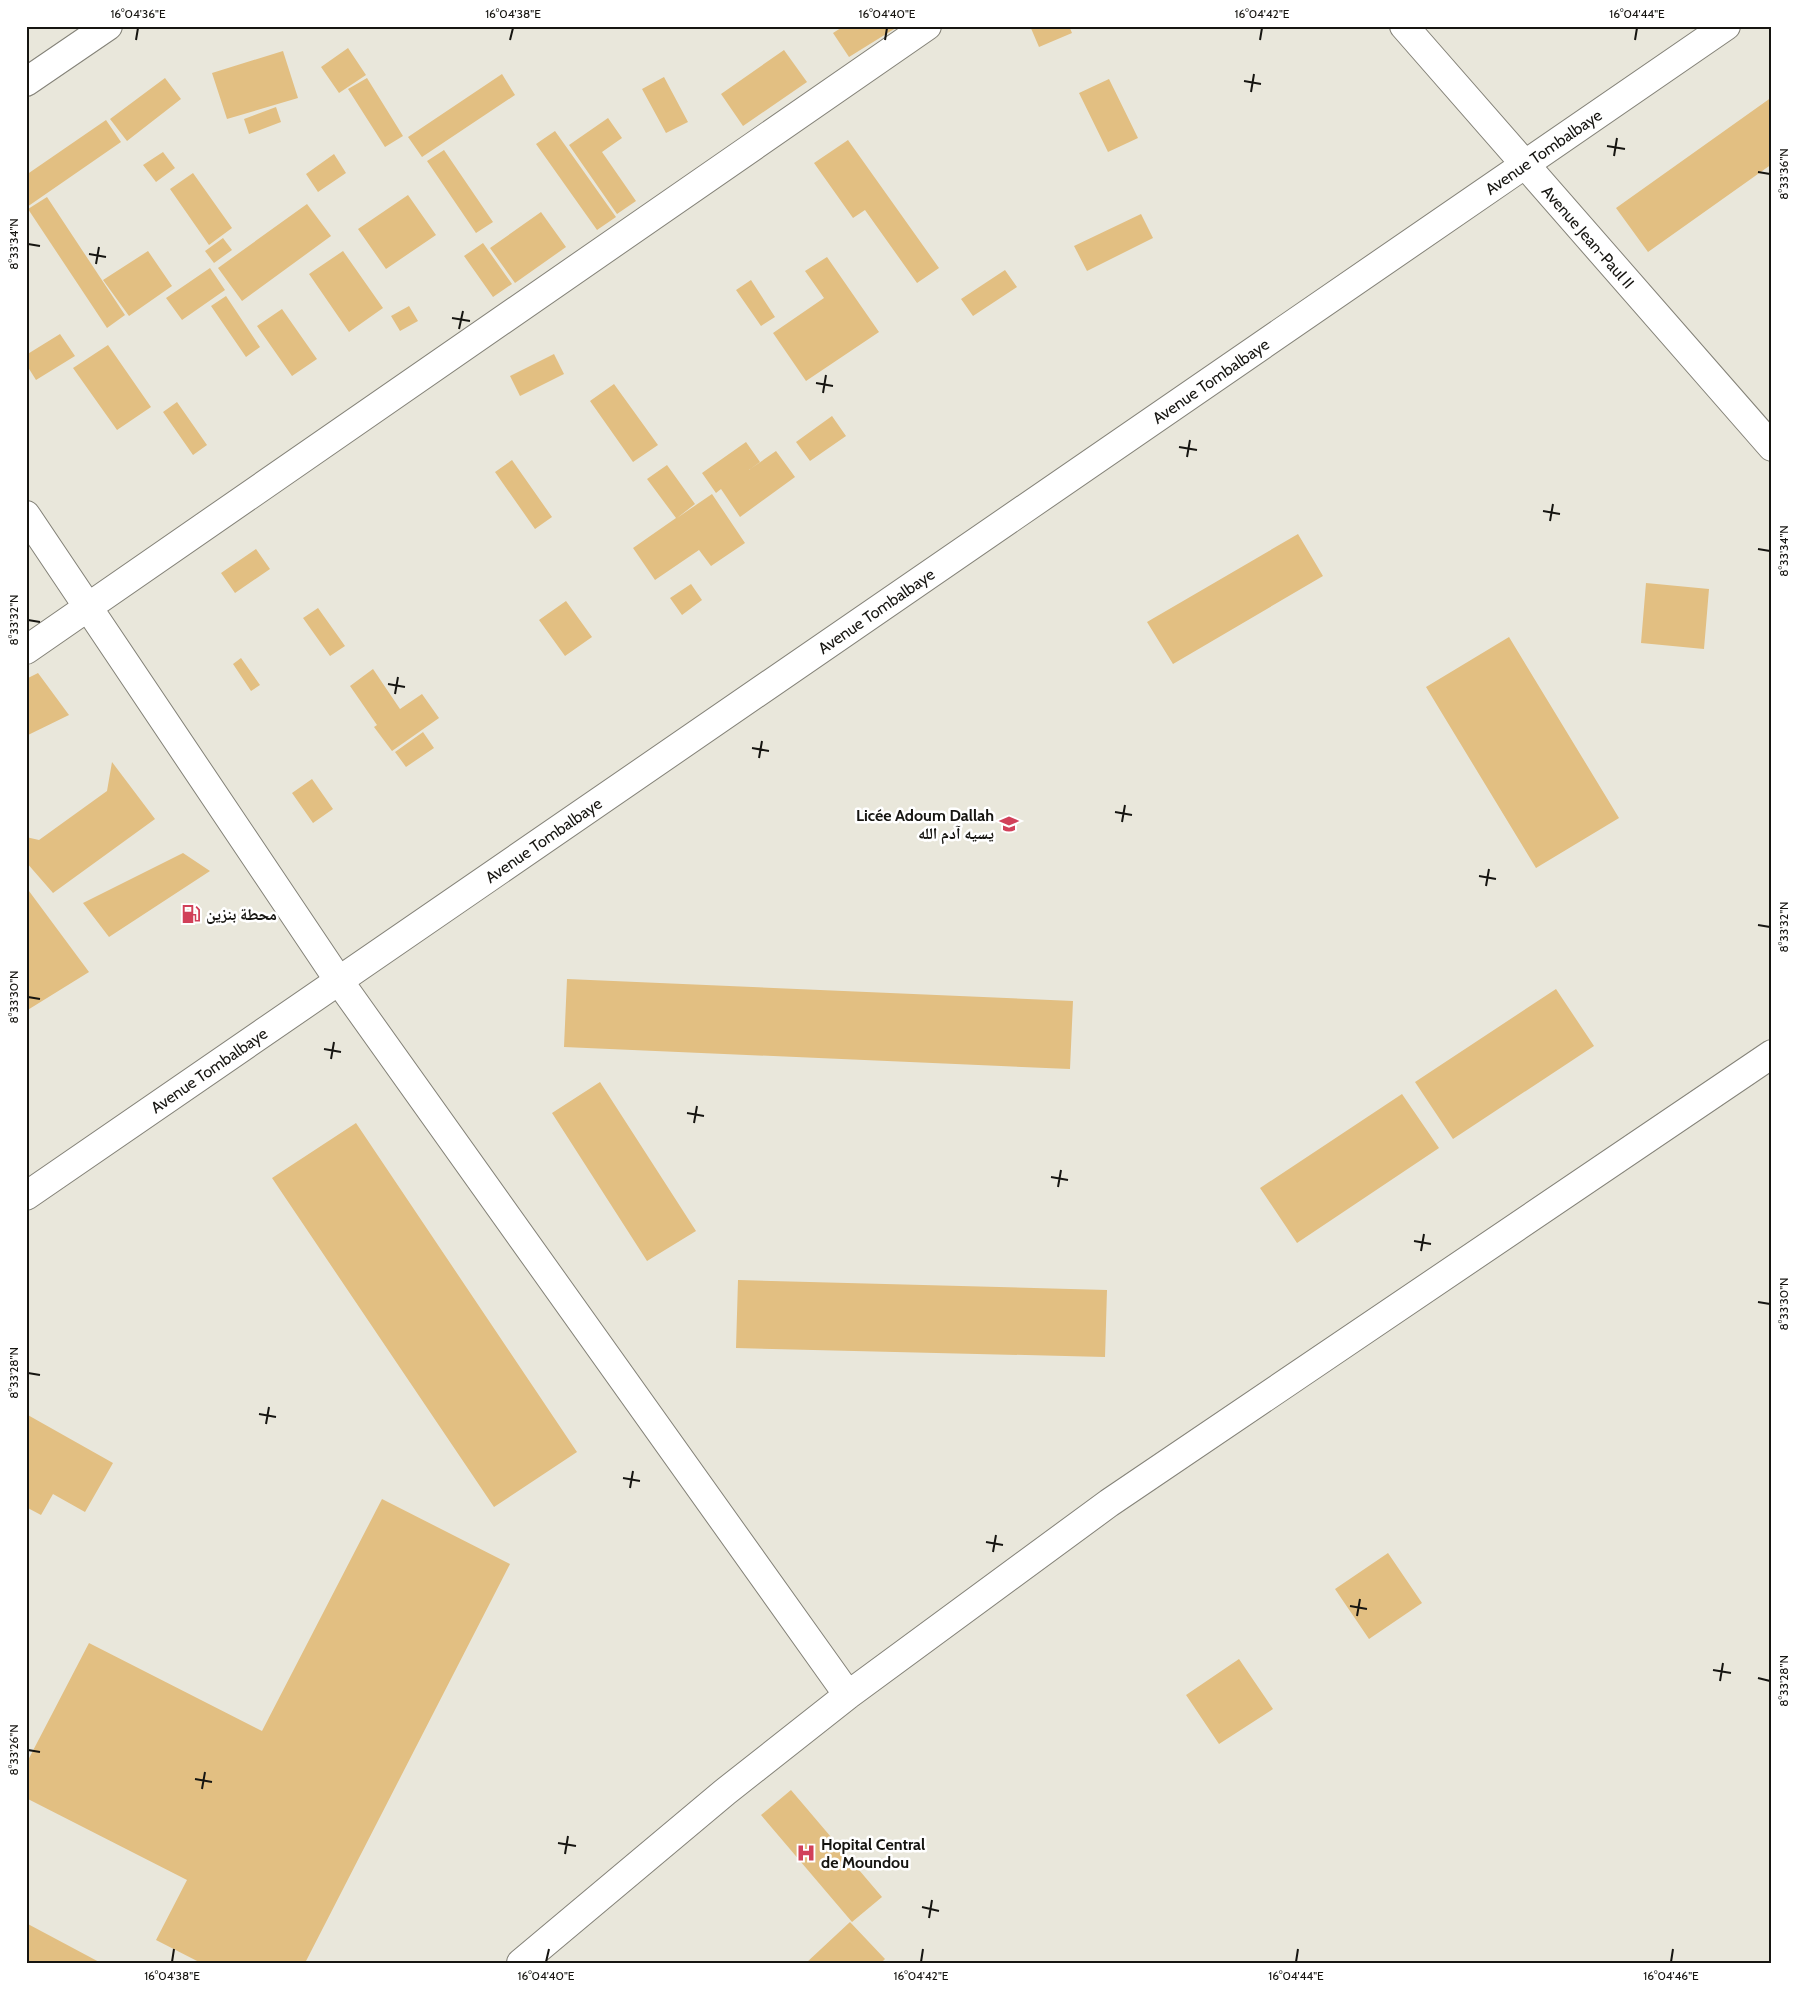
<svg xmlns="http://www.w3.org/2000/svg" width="1798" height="1989" viewBox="0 0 1798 1989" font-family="Cabin,'Noto Naskh Arabic',sans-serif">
<rect width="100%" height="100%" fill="#e9e7db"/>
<!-- building -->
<path fill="#e2bf82" d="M 844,26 L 899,26 L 849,57 L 833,33 Z
M 1030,26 L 1069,26 L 1072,33 L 1039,47 Z
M 348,48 L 366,75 L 339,93 L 321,67 Z
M 784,50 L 807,82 L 743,126 L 721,94 Z
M 283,51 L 298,98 L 227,119 L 212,73 Z
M 502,74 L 515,95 L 422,157 L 408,137 Z
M 664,77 L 688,122 L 666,133 L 642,89 Z
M 165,78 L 181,99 L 127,141 L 110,119 Z
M 367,78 L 403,136 L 385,147 L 348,89 Z
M 1109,79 L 1138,138 L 1108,152 L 1079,93 Z
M 1772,97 L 1772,164 L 1648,252 L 1616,208 Z
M 276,107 L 281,122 L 249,134 L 244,119 Z
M 608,118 L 622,138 L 602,152 L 636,201 L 617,214 L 569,145 Z
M 106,120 L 121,142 L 27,207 L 26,175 Z
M 555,131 L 616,217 L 597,230 L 536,144 Z
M 848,140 L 939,268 L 917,283 L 865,210 L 853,218 L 814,163 Z
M 444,150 L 493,222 L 476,233 L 427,161 Z
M 163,152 L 175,168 L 156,182 L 143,165 Z
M 334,154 L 346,173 L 318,192 L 306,174 Z
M 193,173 L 232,228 L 209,245 L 170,189 Z
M 408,195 L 436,235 L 386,269 L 358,229 Z
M 47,197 L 125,315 L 107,328 L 28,209 Z
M 307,204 L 331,236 L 242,301 L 218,268 Z
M 541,212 L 566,247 L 515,283 L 490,248 Z
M 1141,214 L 1153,238 L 1087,271 L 1074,246 Z
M 223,238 L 232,250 L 214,263 L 205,251 Z
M 483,243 L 512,284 L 493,297 L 464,256 Z
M 148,251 L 172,286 L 129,316 L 103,280 Z
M 343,251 L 383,308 L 349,332 L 309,274 Z
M 827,257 L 879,332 L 806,381 L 773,333 L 824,298 L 805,271 Z
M 210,268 L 225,290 L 182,320 L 166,298 Z
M 1005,270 L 1017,287 L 973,316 L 961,299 Z
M 751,280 L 775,317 L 761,326 L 736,290 Z
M 226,296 L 260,347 L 246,357 L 211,306 Z
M 409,306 L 418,321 L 400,331 L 391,316 Z
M 282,309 L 317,359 L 292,376 L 257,326 Z
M 60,334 L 75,356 L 36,380 L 26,364 L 26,355 Z
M 108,345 L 151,407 L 117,430 L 73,368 Z
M 554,354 L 564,374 L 520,396 L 510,376 Z
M 614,384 L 658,445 L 633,462 L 590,401 Z
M 177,402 L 207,445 L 193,455 L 163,412 Z
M 832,416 L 846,436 L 810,461 L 796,442 Z
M 746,442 L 760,462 L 749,470 L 776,451 L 795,477 L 740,517 L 721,489 L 716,493 L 702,473 Z
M 512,460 L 552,517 L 535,529 L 495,472 Z
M 667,465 L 695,504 L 677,518 L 712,494 L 745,543 L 711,566 L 699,550 L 655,580 L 633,548 L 676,518 L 647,479 Z
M 1298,534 L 1323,576 L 1173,664 L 1147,622 Z
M 256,549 L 270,569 L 235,593 L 221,573 Z
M 1646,583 L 1709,589 L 1704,649 L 1641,643 Z
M 691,584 L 702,600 L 682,615 L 670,598 Z
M 566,601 L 592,637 L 565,656 L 539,620 Z
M 318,608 L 345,646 L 330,656 L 303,618 Z
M 1509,637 L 1619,818 L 1536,868 L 1426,687 Z
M 241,658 L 260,685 L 251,691 L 233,664 Z
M 373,669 L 400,709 L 422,694 L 439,718 L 392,751 L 374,727 L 377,725 L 350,686 Z
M 38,673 L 69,715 L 26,736 L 26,679 Z
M 423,732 L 434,748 L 406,767 L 395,752 Z
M 112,762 L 155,819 L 53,893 L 26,862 L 26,837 L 39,840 L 107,791 Z
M 312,779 L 333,809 L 313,823 L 292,793 Z
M 183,853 L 210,871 L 109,937 L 83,903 Z
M 26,887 L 89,972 L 26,1011 Z
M 567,979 L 1073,1001 L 1070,1069 L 564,1047 Z
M 1556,989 L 1594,1046 L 1453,1139 L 1415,1082 Z
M 600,1082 L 696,1231 L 647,1261 L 552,1113 Z
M 1402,1094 L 1439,1148 L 1297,1243 L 1260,1188 Z
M 356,1123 L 577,1452 L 494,1507 L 272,1178 Z
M 738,1280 L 1107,1290 L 1105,1357 L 736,1348 Z
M 26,1414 L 113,1463 L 85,1512 L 53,1494 L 41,1515 L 26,1507 Z
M 382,1499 L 510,1564 L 305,1963 L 201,1963 L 156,1940 L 187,1880 L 26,1798 L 26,1764 L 89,1643 L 262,1731 Z
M 1388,1553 L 1422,1603 L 1369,1639 L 1335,1589 Z
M 1239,1659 L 1273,1709 L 1219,1744 L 1186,1695 Z
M 791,1790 L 882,1897 L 852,1922 L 761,1815 Z
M 850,1922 L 885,1959 L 881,1963 L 806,1963 Z
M 26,1923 L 101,1963 L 26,1963 Z"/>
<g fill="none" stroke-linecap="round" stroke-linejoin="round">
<!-- minor casing -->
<g stroke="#848278" stroke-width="30">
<path id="minor" d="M 26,82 L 108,26
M 26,515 L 339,981 L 848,1695
M 26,650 L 927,26
M 521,1963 L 725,1792 L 848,1695 L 1109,1503 L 1772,1054"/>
</g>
<!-- tertiary casing -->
<g stroke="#848278" stroke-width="30">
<g id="tertiary">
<path id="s1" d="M 1404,26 L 1772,447"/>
</g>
</g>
<!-- secondary casing -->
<g stroke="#848278" stroke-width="30">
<g id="secondary">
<path id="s2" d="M 26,1196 L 1726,26"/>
</g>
</g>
<!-- minor -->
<use href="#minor" stroke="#fff" stroke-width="28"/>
<!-- tertiary -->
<use href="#tertiary" stroke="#fff" stroke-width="28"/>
<!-- secondary -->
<use href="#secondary" stroke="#fff" stroke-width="28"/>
</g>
<!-- ticks -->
<path fill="none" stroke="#161511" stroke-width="2" d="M 136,40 L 138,28M 510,40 L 513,28M 885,40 L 887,28M 1260,40 L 1262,28M 1635,40 L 1637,28M 1244,81 L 1261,84M 1251,92 L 1254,74M 1607,146 L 1625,149M 1614,156 L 1617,138M 1758,172 L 1770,174M 28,244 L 40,246M 89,254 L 106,257M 96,264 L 99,247M 452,318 L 470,321M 459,329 L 463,311M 816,383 L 833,386M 823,393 L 826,375M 1179,447 L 1197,450M 1187,457 L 1190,440M 1543,511 L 1560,514M 1550,521 L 1553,504M 1758,549 L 1770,551M 28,620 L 40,622M 388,684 L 405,687M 395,694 L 398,677M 752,748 L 769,751M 759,758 L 762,741M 1115,812 L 1132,815M 1122,822 L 1125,805M 1479,876 L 1496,879M 1486,886 L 1489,869M 1758,925 L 1770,927M 28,997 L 40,999M 324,1049 L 341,1052M 331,1059 L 334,1042M 687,1113 L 704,1116M 694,1123 L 697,1106M 1051,1177 L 1068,1180M 1058,1187 L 1061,1170M 1414,1241 L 1431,1244M 1421,1251 L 1424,1234M 1758,1302 L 1770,1304M 28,1373 L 40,1375M 259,1414 L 276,1417M 266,1424 L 269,1407M 623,1478 L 640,1481M 630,1488 L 633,1471M 986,1542 L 1003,1545M 993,1552 L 996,1535M 1350,1606 L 1367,1609M 1357,1616 L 1360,1599M 1713,1670 L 1731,1673M 1758,1678 L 1770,1681M 1720,1681 L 1723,1663M 28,1750 L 40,1752M 195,1779 L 212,1782M 202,1789 L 205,1772M 558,1843 L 576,1846M 565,1854 L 568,1836M 922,1907 L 939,1911M 929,1918 L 932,1900M 172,1962 L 174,1949M 546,1962 L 549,1949M 921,1962 L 923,1949M 1296,1962 L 1298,1949M 1671,1962 L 1673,1949"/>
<!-- icons -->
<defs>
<g id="school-bare" transform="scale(1.5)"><path d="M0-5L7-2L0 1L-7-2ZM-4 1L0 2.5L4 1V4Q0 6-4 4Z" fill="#d14059" stroke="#fff" stroke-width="2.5" paint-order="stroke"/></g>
<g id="fuel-bare" transform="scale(1.5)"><path d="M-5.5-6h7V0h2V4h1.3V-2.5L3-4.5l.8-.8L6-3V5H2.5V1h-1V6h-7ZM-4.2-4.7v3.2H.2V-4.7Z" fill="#d14059" stroke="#fff" stroke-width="2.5" paint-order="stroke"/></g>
<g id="hospital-bare" transform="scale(1.5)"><path d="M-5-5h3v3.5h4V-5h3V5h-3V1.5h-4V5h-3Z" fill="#d14059" stroke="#fff" stroke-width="2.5" paint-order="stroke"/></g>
</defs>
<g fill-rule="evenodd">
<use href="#school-bare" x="1009" y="824"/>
<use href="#fuel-bare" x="191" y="914"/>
<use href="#hospital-bare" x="806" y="1853"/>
</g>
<g text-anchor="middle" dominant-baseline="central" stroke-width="5" stroke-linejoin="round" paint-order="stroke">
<!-- street labels -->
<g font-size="16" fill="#161511" stroke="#fff">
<text stroke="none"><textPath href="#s2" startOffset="1842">Avenue Tombalbaye</textPath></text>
<text stroke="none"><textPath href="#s1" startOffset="280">Avenue Jean-Paul II</textPath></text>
<text stroke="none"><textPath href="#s2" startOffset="1438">Avenue Tombalbaye</textPath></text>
<text stroke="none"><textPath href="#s2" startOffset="1032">Avenue Tombalbaye</textPath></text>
<text stroke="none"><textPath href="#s2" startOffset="628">Avenue Tombalbaye</textPath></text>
<text stroke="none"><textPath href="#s2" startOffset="222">Avenue Tombalbaye</textPath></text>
</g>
<!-- poi labels -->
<g font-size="16" font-weight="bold" fill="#161511" stroke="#fff" text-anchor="start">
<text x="994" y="815" text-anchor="end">Licée Adoum Dallah<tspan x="994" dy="18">يسيه آدم الله</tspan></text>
<text x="206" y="914">محطة بنزين</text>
<text x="821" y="1844">Hopital Central<tspan x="821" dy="18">de Moundou</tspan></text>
</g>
</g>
<!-- border -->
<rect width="1798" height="1989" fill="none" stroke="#ffffff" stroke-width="55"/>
<rect x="28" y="28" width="1742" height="1934" fill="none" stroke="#161511" stroke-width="2"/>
<g font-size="12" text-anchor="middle" fill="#161511">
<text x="138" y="18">16°04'36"E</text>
<text x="513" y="18">16°04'38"E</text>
<text x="887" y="18">16°04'40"E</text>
<text x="1262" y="18">16°04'42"E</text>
<text x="1637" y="18">16°04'44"E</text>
<text transform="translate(1784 174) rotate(-90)" y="4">8°33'36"N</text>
<text transform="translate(14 244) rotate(-90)" y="4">8°33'34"N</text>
<text transform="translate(1784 551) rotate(-90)" y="4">8°33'34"N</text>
<text transform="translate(14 620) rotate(-90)" y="4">8°33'32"N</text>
<text transform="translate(1784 927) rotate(-90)" y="4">8°33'32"N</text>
<text transform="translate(14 997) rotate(-90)" y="4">8°33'30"N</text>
<text transform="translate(1784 1304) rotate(-90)" y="4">8°33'30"N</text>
<text transform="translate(14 1373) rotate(-90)" y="4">8°33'28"N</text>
<text transform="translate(1784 1681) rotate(-90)" y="4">8°33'28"N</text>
<text transform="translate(14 1750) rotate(-90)" y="4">8°33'26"N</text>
<text x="172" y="1980">16°04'38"E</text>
<text x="546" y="1980">16°04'40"E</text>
<text x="921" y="1980">16°04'42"E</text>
<text x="1296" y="1980">16°04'44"E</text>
<text x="1671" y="1980">16°04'46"E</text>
</g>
</svg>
